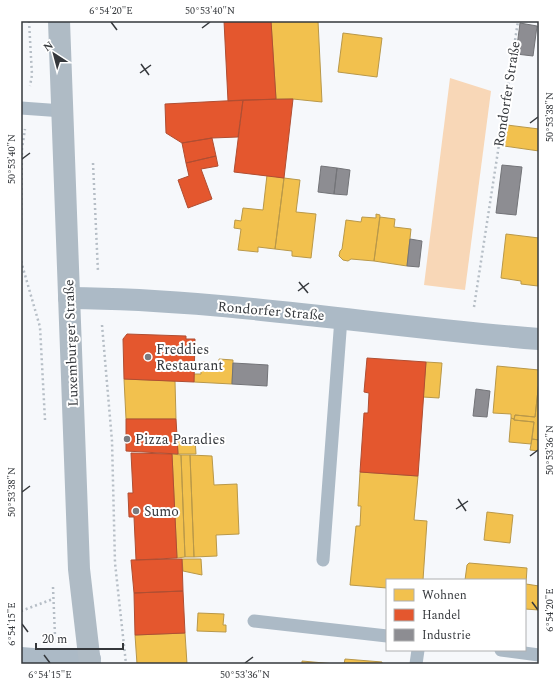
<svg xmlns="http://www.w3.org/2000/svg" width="560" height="685" viewBox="0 0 560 685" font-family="Spectral,serif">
<rect width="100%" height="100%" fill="#f6f8fb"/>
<!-- green -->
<path fill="#f8d7b7" d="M 450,78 L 491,91 L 465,290 L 424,285 Z"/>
<!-- homes -->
<path fill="#f2c14e" stroke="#b99849" d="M 271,21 L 318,21 L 322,102 L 293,99 L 276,99 Z
M 343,33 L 382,38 L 377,77 L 338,72 Z
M 507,125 L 539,129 L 539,151 L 504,146 Z
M 267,175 L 284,178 L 275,249 L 258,247 L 258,252 L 238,250 L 241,229 L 234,228 L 235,220 L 241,221 L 243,208 L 263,210 Z
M 284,178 L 300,180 L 296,212 L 316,214 L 311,258 L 292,256 L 292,251 L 275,249 Z
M 376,214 L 380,215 L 374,261 L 351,259 L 348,261 L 343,260 L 339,256 L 340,251 L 342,249 L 346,220 L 361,222 L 362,217 L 376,218 Z
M 380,217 L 395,219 L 394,227 L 411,229 L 407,266 L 374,261 Z
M 506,234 L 539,238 L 538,286 L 521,284 L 521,281 L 501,278 Z
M 219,359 L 233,360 L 232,384 L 194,382 L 194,374 L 201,374 L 201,362 L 219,363 Z
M 426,362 L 442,363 L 439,398 L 423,397 Z
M 497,366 L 539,370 L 539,381 L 535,417 L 515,415 L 514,419 L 511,418 L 511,414 L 493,413 Z
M 124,379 L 175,381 L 176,419 L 126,419 Z
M 539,381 L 539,440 L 532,439 L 534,422 L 514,420 L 515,415 L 535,417 Z
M 511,418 L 514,419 L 514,420 L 534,422 L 531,444 L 509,442 Z
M 180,437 L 195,439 L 196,454 L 178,454 L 177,439 Z
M 532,439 L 539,440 L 539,451 L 530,450 Z
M 172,454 L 181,455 L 185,557 L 177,558 Z
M 181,455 L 190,455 L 194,557 L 185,557 Z
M 190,455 L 212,456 L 214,485 L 237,484 L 239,534 L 216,535 L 217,556 L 194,557 Z
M 360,472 L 418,476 L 414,520 L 427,521 L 423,580 L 387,580 L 387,588 L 350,585 L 356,526 L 360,526 L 361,506 L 358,506 Z
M 487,512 L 513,515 L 510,543 L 484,540 Z
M 182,559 L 201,559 L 202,575 L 183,571 Z
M 469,563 L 527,568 L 526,584 L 539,586 L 539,610 L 525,609 L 525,580 L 465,580 L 467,565 Z
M 198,613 L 224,614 L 223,625 L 226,625 L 226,632 L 197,631 Z
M 185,633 L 187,664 L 137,664 L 135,635 Z
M 345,659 L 382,662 L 382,664 L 344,664 Z
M 302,661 L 335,664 L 302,664 Z"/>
<!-- shops -->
<path fill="#e4572e" stroke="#b04e32" d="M 224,21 L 271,21 L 276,99 L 228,101 Z
M 293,99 L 284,178 L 234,172 L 243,100 Z
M 243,100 L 238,137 L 212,138 L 182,143 L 166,133 L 165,104 Z
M 212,138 L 216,156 L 186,163 L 182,143 Z
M 216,156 L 218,166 L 201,169 L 212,199 L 188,208 L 178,180 L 189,176 L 186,163 Z
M 127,334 L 186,336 L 186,339 L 195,339 L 194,382 L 124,379 L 123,339 Z
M 367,358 L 426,362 L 418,476 L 360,472 L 364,413 L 368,413 L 369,393 L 364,392 Z
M 126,419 L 176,419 L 178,454 L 126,451 Z
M 131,453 L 172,454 L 177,558 L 136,560 L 134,517 L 129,517 L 128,493 L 133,493 Z
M 182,559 L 183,591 L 134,593 L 131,560 Z
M 183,591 L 185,633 L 135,635 L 134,593 Z"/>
<!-- industry -->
<path fill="#8d8d92" stroke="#737478" d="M 520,23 L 537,26 L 533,56 L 516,54 Z
M 502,165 L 522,167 L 516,215 L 496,213 Z
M 321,166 L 337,168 L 334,194 L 318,192 Z
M 337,168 L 350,170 L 347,195 L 334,194 Z
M 410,239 L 422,241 L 419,267 L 407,266 Z
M 233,363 L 268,365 L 267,386 L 232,384 Z
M 476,389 L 490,391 L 487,417 L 473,416 Z"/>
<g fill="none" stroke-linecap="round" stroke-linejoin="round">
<!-- path -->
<path stroke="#b6bec6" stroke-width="2.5" stroke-dasharray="2 3" stroke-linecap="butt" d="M 29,21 L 32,75 L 30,86
M 93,163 L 98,272
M 21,225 L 22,149 L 25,129
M 21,261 L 40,327 L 45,420
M 474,307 L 518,21
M 102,325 L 112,441 L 115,563 L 126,664
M 53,587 L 55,636
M 21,611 L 53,599"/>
<!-- service -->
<path stroke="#acbac6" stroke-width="13" d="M 21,108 L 63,111
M 323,560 L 341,318
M 254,621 L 387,636
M 501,650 L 539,655
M 416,664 L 418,650"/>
<!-- minor -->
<path stroke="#acbac6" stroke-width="22" d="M 69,298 C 227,299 382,327 539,339
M 21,658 L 56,661 L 90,659"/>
<!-- primary -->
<path stroke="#afbbc5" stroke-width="22" d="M 59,21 L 79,569 L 90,664"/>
</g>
<!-- ticks -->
<path fill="none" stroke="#35383c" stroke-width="1.5" d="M 111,22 L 117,30M 202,28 L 210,22M 141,64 L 149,75M 140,73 L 151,65M 530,123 L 538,117M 22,159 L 30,153M 299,282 L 308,293M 298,291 L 309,283M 530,456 L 538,450M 22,492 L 30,486M 458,499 L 466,511M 456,509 L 468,501M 532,602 L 538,610M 22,624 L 28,632M 44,655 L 50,663M 245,663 L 253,657"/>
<!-- markers -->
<g fill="#797b7f" stroke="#fff" stroke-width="1.5">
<circle cx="148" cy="357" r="4"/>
<circle cx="127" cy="439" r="4"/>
<circle cx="136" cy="511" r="4"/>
</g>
<g text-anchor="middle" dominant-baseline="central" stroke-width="4" stroke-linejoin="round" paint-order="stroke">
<!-- street labels -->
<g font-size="14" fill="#35383c" stroke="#fff">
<text transform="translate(507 94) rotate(-81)">Rondorfer Straße</text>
<text transform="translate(271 311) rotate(5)">Rondorfer Straße</text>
<text transform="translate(71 343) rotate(-92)">Luxemburger Straße</text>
</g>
<!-- poi labels -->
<g font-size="14" fill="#35383c" stroke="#fff" text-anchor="start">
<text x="156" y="349">Freddies<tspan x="156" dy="16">Restaurant</tspan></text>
<text x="135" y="439">Pizza Paradies</text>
<text x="144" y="511">Sumo</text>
</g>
</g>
<!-- border -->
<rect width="560" height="685" fill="none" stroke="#ffffff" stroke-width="44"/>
<!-- legend -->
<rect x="386" y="579" width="140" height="72" fill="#ffffff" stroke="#aeafb1"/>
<rect x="394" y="589" width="20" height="12" fill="#f2c14e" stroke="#aeafb1"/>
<text x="422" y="599" font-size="12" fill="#35383c">Wohnen</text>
<rect x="394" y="609" width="20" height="12" fill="#e4572e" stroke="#aeafb1"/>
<text x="422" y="619" font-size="12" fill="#35383c">Handel</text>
<rect x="394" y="629" width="20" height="12" fill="#8d8d92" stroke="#aeafb1"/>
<text x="422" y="639" font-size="12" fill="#35383c">Industrie</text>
<!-- north arrow -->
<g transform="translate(54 54) rotate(324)" stroke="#ffffff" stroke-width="3" paint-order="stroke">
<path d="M0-3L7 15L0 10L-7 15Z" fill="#35383c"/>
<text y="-6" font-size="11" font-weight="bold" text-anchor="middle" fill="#35383c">N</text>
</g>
<!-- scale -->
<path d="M36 643v6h87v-6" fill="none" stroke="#35383c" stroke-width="2"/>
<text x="42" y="643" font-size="12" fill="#35383c" stroke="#ffffff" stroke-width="3" paint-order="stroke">20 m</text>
<rect x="22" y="22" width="516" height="641" fill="none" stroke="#35383c" stroke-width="1.5"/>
<g font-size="10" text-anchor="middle" fill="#35383c">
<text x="111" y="14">6°54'20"E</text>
<text x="210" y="14">50°53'40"N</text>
<text transform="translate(549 117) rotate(-90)" y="4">50°53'38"N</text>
<text transform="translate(11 159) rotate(-90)" y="4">50°53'40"N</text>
<text transform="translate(549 450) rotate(-90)" y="4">50°53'36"N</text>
<text transform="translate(11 492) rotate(-90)" y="4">50°53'38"N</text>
<text transform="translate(549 610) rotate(-90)" y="4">6°54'20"E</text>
<text transform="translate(11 624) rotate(-90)" y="4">6°54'15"E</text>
<text x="50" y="678">6°54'15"E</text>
<text x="245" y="678">50°53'36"N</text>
</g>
</svg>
